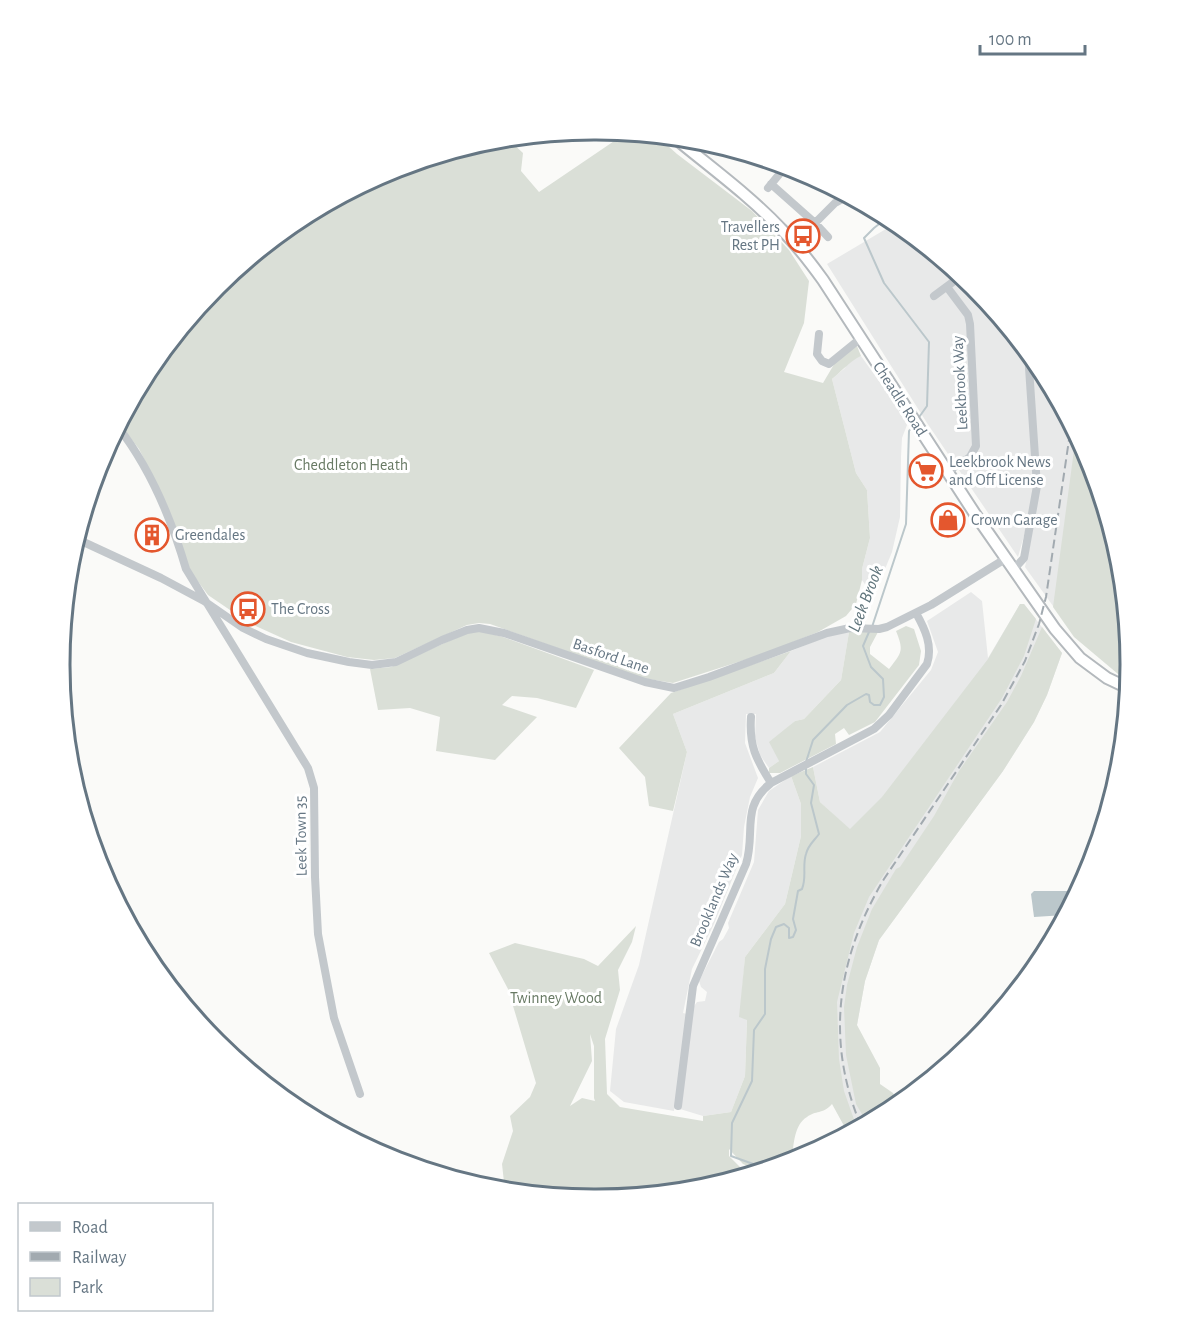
<svg xmlns="http://www.w3.org/2000/svg" width="1190" height="1329" viewBox="0 0 1190 1329" font-family="'Alegreya Sans',sans-serif">
<rect width="100%" height="100%" fill="#fafaf8"/>
<!-- built -->
<path fill="#e8e9e9" d="M 896,223 L 974,286 L 1040,368 L 1085,452 L 1061,611 L 1053,606 L 1025,567 L 1031,540 L 1036,493 L 1018,557 L 927,423 L 827,264 Z
M 861,356 L 891,398 L 907,425 L 902,438 L 901,457 L 900,517 L 892,552 L 876,591 L 869,590 L 862,580 L 862,569 L 870,538 L 867,490 L 856,473 L 832,379 L 845,368 L 848,362 Z
M 971,592 L 982,601 L 988,658 L 1020,604 L 1024,604 L 1062,653 L 1047,695 L 1034,722 L 1003,771 L 879,940 L 865,981 L 857,1025 L 858,1046 L 891,1110 L 848,1133 L 827,1093 L 849,829 L 820,802 L 813,767 L 880,732 L 931,670 L 938,652 L 927,621 Z
M 849,632 L 841,680 L 804,719 L 795,721 L 786,729 L 779,761 L 769,768 L 760,755 L 755,737 L 756,714 L 746,714 L 745,743 L 758,778 L 750,797 L 744,827 L 742,855 L 714,924 L 692,969 L 683,1013 L 687,1014 L 686,1027 L 674,1111 L 624,1102 L 610,1091 L 616,1029 L 639,965 L 687,752 L 673,714 L 774,673 L 791,651 L 830,635 Z
M 791,776 L 801,804 L 801,836 L 785,904 L 745,957 L 740,1017 L 747,1019 L 745,1076 L 731,1112 L 703,1116 L 680,1109 L 692,1009 L 697,1002 L 705,1001 L 707,992 L 701,987 L 699,981 L 719,942 L 723,939 L 729,928 L 728,923 L 754,862 L 758,810 L 769,791 Z"/>
<!-- green -->
<path fill="#dadfd7" fill-rule="evenodd" d="M 626,133 L 657,136 L 677,154 L 752,211 L 789,250 L 809,281 L 804,323 L 784,372 L 823,383 L 836,361 L 857,346 L 861,356 C 849,362 843,370 832,379 L 856,473 L 867,490 L 870,538 L 862,569 L 862,580 L 856,604 L 846,616 L 818,632 L 763,654 L 673,683 L 642,678 L 490,624 L 479,623 L 467,625 L 395,658 L 374,660 L 347,657 L 291,642 L 249,623 L 208,595 L 188,568 L 166,503 L 139,449 L 120,424 L 150,367 L 217,286 L 298,219 L 391,170 L 431,158 L 438,162 C 459,148 481,141 507,138 L 523,153 L 521,171 L 539,192 Z
M 1076,435 L 1089,460 L 1120,560 L 1130,665 L 1129,678 L 1118,674 L 1074,637 L 1053,607 Z
M 1020,604 L 1024,604 L 1036,619 L 1024,656 L 1002,698 L 869,897 L 854,933 L 837,1002 L 839,1059 L 844,1091 L 857,1128 L 848,1133 L 832,1104 C 822,1115 816,1110 807,1117 C 794,1125 794,1144 792,1157 L 793,1161 L 760,1171 L 743,1164 L 729,1149 L 729,1156 L 743,1170 L 746,1175 L 699,1189 L 595,1199 L 505,1191 L 502,1164 L 513,1131 L 510,1116 L 530,1097 L 536,1083 L 508,989 L 489,953 L 515,943 L 584,959 L 598,966 L 636,926 L 632,942 L 618,970 L 620,990 L 605,1039 L 607,1094 L 620,1107 L 703,1121 L 703,1116 L 731,1112 L 745,1076 L 747,1020 L 739,1017 L 745,957 L 785,904 L 801,836 L 801,804 L 791,776 L 813,767 L 820,802 L 850,829 L 882,797 L 988,659 ZM 590,1034 L 594,1046 L 594,1098 L 595,1101 L 582,1098 L 570,1106 L 592,1061 Z
M 906,626 L 914,629 L 921,651 L 919,665 L 875,722 L 849,735 L 844,728 L 835,734 L 836,744 L 780,773 L 769,773 L 769,768 L 779,761 L 769,742 L 795,721 L 804,719 L 841,680 L 849,632 L 878,632 L 870,647 L 870,654 L 889,669 C 902,652 904,651 896,631 Z
M 1042,627 L 1062,653 L 1047,695 L 1034,722 L 1003,771 L 879,940 L 865,981 L 857,1025 L 880,1068 L 880,1084 L 893,1093 L 898,1104 L 867,1123 L 856,1104 L 846,1055 L 844,1007 L 847,985 L 857,947 L 872,909 L 896,869 L 900,867 L 934,816 L 959,771 L 1007,702 L 1021,676 Z
M 480,631 L 503,637 L 594,670 L 576,708 L 537,698 L 512,696 L 502,705 L 537,717 L 495,760 L 436,751 L 440,717 L 410,708 L 378,710 L 370,669 L 391,667 L 467,633 Z
M 791,651 L 774,673 L 673,714 L 687,752 L 673,811 L 649,806 L 645,777 L 619,748 L 671,693 Z"/>
<!-- water -->
<path fill="#bbc7cb" d="M 1034,891 L 1071,891 L 1072,901 L 1065,915 L 1034,917 L 1031,894 Z"/>
<g fill="none" stroke-linecap="round" stroke-linejoin="round">
<!-- stream -->
<path stroke="#bbc7cb" stroke-width="2" d="M 888,217 L 874,228 L 864,238 L 884,283 L 929,342 L 927,406 L 917,420
M 872,627 L 906,524 L 909,431 L 912,427
M 806,762 L 813,740 L 847,705 L 866,694 L 869,695 L 870,702 L 874,705 L 880,705 L 884,697 L 883,679 L 871,667 L 863,646 L 869,632
M 767,1169 L 731,1156 L 732,1123 L 752,1081 L 754,1030 L 765,1014 L 765,969 L 771,939 L 776,927 L 784,924 L 789,928 L 789,938 L 793,937 L 796,930 L 793,919 L 798,891 L 802,889 C 807,877 802,866 806,854 C 808,845 814,841 819,834 L 811,803 L 814,785 L 806,774 L 806,767"/>
<!-- highway casing -->
<g stroke="#b4b9bd" stroke-width="14">
<path id="highway" d="M 674,137 C 710,167 749,195 781,229 C 797,245 810,262 823,280 L 975,514 L 1055,629 L 1080,658 L 1107,678 L 1128,688"/>
</g>
<!-- minor -->
<path stroke="#c3c8cc" stroke-width="8" d="M 771,184 L 815,223 L 835,203 L 848,196
M 768,188 L 786,166
M 815,223 L 828,237
M 947,287 L 968,315 L 970,324 L 976,446 L 970,457 L 947,472
M 934,296 L 961,276
M 819,334 L 817,354 L 822,361 L 829,364 L 861,338
M 118,427 C 151,469 171,518 186,569 L 308,768 L 314,788 L 315,877 L 318,934 L 334,1018 L 360,1094
M 77,539 L 161,578 L 204,601 L 243,628 L 266,639 L 307,653 L 349,662 L 372,665 L 396,662 L 442,640 L 467,630 L 479,628 L 504,633 L 645,682 L 674,688 L 709,677 L 827,633 L 850,628 L 879,629 L 887,627 L 931,605 L 1005,559
M 1013,570 L 1024,558 L 1037,486 L 1028,353
M 751,717 C 749,746 756,759 771,783
M 678,1106 L 693,986 L 746,864 C 756,832 740,807 771,783 L 874,729 L 889,715 L 927,664 C 933,646 925,629 916,613"/>
<!-- highway -->
<use href="#highway" stroke="#fff" stroke-width="10"/>
<!-- rail -->
<path stroke="#a2aab0" stroke-width="2" stroke-dasharray="9 4.5" stroke-linecap="butt" d="M 861,1126 C 825,1040 837,958 884,879 L 1001,705 L 1025,661 L 1039,624 L 1046,597 L 1071,426"/>
</g>
<!-- icons -->
<defs>
<g id="bus-ring" transform="scale(1.725)"><circle r="9.5" fill="#fff" stroke="#e4572e" stroke-width="1.5"/><path d="M-5-6H5V4H4V6H2V4H-2V6H-4V4H-5ZM-3.5-4V0h7V-4ZM-3.5 1.2v1.5H-2V1.2ZM2 1.2v1.5H3.5V1.2Z" fill="#e4572e"/></g>
<g id="supermarket-ring" transform="scale(1.725)"><circle r="9.5" fill="#fff" stroke="#e4572e" stroke-width="1.5"/><path d="M-6-5.5h2.5l.6 2H6L4.5 2H-2.5L-4.4-4H-6ZM-1.5 3.2a1.3 1.3 0 1 0 .1 0ZM3 3.2a1.3 1.3 0 1 0 .1 0Z" fill="#e4572e"/></g>
<g id="shop-ring" transform="scale(1.725)"><circle r="9.5" fill="#fff" stroke="#e4572e" stroke-width="1.5"/><path d="M-5-2.5h2.3a2.7 3.5 0 0 1 5.4 0H5L5.5 6h-11ZM-1.5-2.5h3a1.5 2.3 0 0 0-3 0Z" fill="#e4572e"/></g>
<g id="building-ring" transform="scale(1.725)"><circle r="9.5" fill="#fff" stroke="#e4572e" stroke-width="1.5"/><path d="M-4-6H4V6H1V3H-1V6H-4ZM-2.5-4.3h1.7v1.8h-1.7ZM.8-4.3h1.7v1.8H.8ZM-2.5-1h1.7V.8h-1.7ZM.8-1h1.7V.8H.8Z" fill="#e4572e"/></g>
</defs>
<g fill-rule="evenodd">
<use href="#bus-ring" x="803" y="236"/>
<use href="#supermarket-ring" x="926" y="471"/>
<use href="#shop-ring" x="948" y="520"/>
<use href="#building-ring" x="152" y="535"/>
<use href="#bus-ring" x="248" y="609"/>
</g>
<g text-anchor="middle" dominant-baseline="central" stroke-width="6" stroke-linejoin="round" paint-order="stroke">
<!-- poi labels -->
<g font-size="16" fill="#657683" stroke="#fff" text-anchor="start">
<text x="780" y="227" text-anchor="end">Travellers<tspan x="780" dy="18">Rest PH</tspan></text>
<text x="949" y="462">Leekbrook News<tspan x="949" dy="18">and Off License</tspan></text>
<text x="971" y="520">Crown Garage</text>
<text x="175" y="535">Greendales</text>
<text x="271" y="609">The Cross</text>
</g>
<!-- street labels -->
<g font-size="16" fill="#657683" stroke="#fff">
<text transform="translate(960 383) rotate(-93)">Leekbrook Way</text>
<text transform="translate(900 399) rotate(57)">Cheadle Road</text>
<text transform="translate(611 656) rotate(19)">Basford Lane</text>
<text transform="translate(301 836) rotate(-91)">Leek Town 35</text>
<text transform="translate(714 900) rotate(-67)">Brooklands Way</text>
</g>
<!-- park labels -->
<g font-size="16" fill="#687a64" stroke="#fff">
<text x="351" y="465">Cheddleton Heath</text>
<text x="556" y="998">Twinney Wood</text>
</g>
<!-- water labels -->
<g font-size="18" font-style="italic" fill="#60757c" stroke="#fff">
<text transform="translate(866 599) rotate(-69)">Leek Brook</text>
</g>
</g>
<!-- crop -->
<path d="M0 0H1190V1329H0ZM594 140H596A524 524 0 0 1 1120 664V665A524 524 0 0 1 596 1189H594A524 524 0 0 1 70 665V664A524 524 0 0 1 594 140Z" fill="#fff" fill-rule="evenodd"/>
<path fill="none" stroke="#657683" stroke-width="3" d="M594 140H596A524 524 0 0 1 1120 664V665A524 524 0 0 1 596 1189H594A524 524 0 0 1 70 665V664A524 524 0 0 1 594 140Z"/>
<!-- legend -->
<rect x="18" y="1203" width="195" height="108" fill="#ffffff" stroke="#c1c8cd" stroke-width="1.5"/>
<rect x="30" y="1222" width="30" height="9" fill="#c3c8cc" stroke="#c1c8cd" stroke-width="1.5"/>
<text x="72" y="1233" font-size="18" fill="#657683">Road</text>
<rect x="30" y="1252" width="30" height="9" fill="#a2aab0" stroke="#c1c8cd" stroke-width="1.5"/>
<text x="72" y="1263" font-size="18" fill="#657683">Railway</text>
<rect x="30" y="1278" width="30" height="18" fill="#dadfd7" stroke="#c1c8cd" stroke-width="1.5"/>
<text x="72" y="1293" font-size="18" fill="#657683">Park</text>
<!-- scale -->
<path d="M980 45v9h105v-9" fill="none" stroke="#657683" stroke-width="3"/>
<text x="989" y="45" font-size="18" fill="#657683" stroke="#ffffff" stroke-width="4.5" paint-order="stroke">100 m</text>
</svg>
